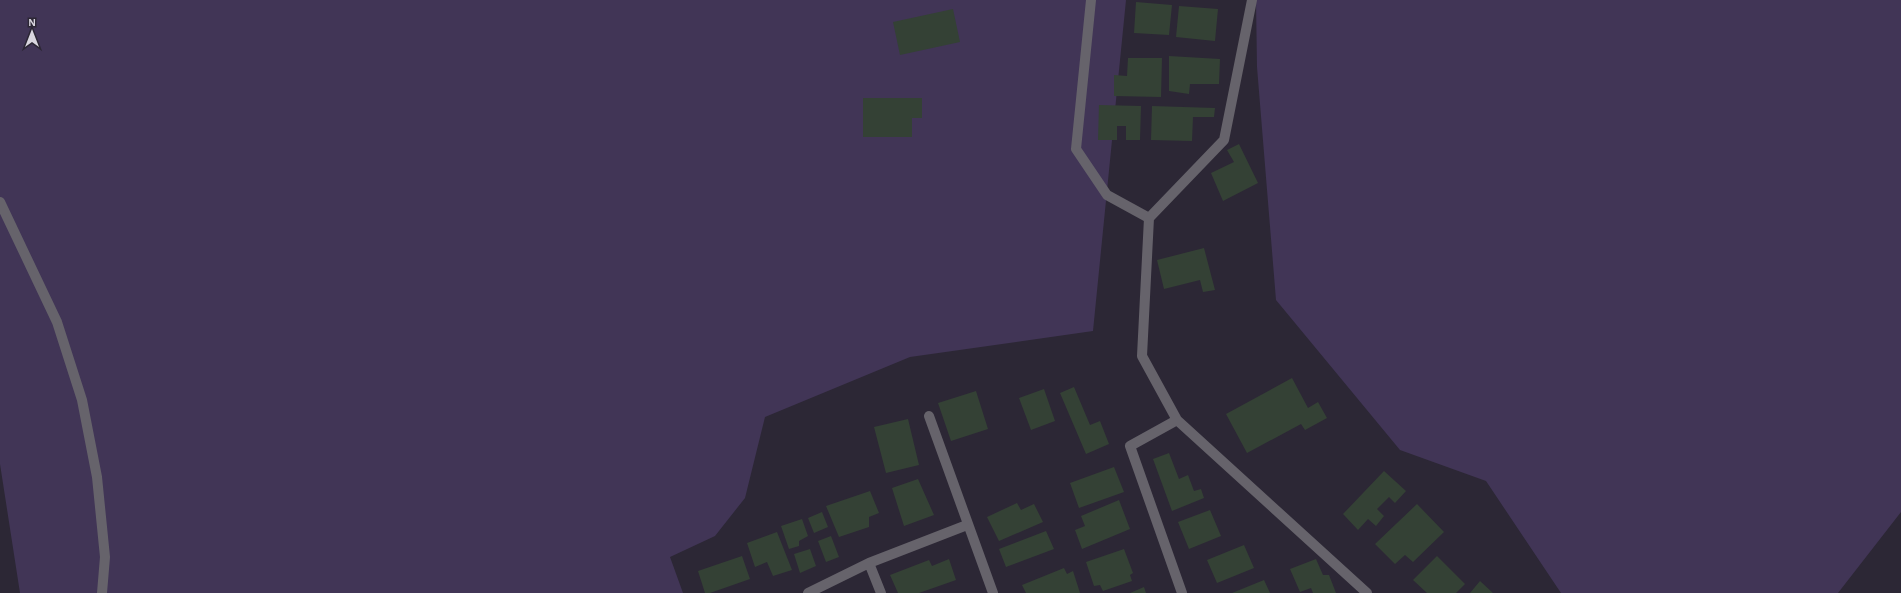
<svg xmlns="http://www.w3.org/2000/svg" width="1901" height="593" viewBox="0 0 1901 593" font-family="'Alegreya Sans',sans-serif">
<rect width="100%" height="100%" fill="#2c2735"/>
<!-- green -->
<path fill="#413556" d="M 0,0 L 1126,0 L 1093,331 L 910,357 L 765,417 L 745,498 L 715,536 L 670,557 L 683,593 L 20,593 L 0,464 Z
M 1256,0 L 1901,0 L 1901,512 L 1838,593 L 1561,593 L 1486,481 L 1400,450 L 1276,300 L 1257,67 Z"/>
<!-- building -->
<path fill="#344135" d="M 1136,2 L 1172,5 L 1169,35 L 1134,33 Z
M 1179,6 L 1218,9 L 1215,41 L 1176,37 Z
M 953,9 L 960,42 L 900,55 L 893,22 Z
M 1169,56 L 1220,59 L 1219,84 L 1190,84 L 1189,94 L 1169,91 Z
M 1128,58 L 1162,58 L 1161,97 L 1114,96 L 1114,75 L 1127,76 Z
M 863,98 L 922,98 L 922,118 L 912,118 L 912,137 L 863,137 Z
M 1099,105 L 1141,106 L 1140,140 L 1126,140 L 1126,126 L 1117,126 L 1117,140 L 1098,140 Z
M 1152,106 L 1215,108 L 1214,117 L 1193,117 L 1192,141 L 1151,140 Z
M 1239,144 L 1258,183 L 1223,201 L 1211,173 L 1234,162 L 1227,150 Z
M 1204,248 L 1215,290 L 1203,292 L 1200,280 L 1164,289 L 1157,260 Z
M 1292,378 L 1308,408 L 1318,402 L 1327,418 L 1305,430 L 1301,424 L 1247,453 L 1226,414 Z
M 1074,387 L 1090,425 L 1100,421 L 1109,444 L 1086,454 L 1060,393 Z
M 1044,389 L 1055,421 L 1031,430 L 1019,398 Z
M 976,391 L 988,429 L 951,441 L 938,403 Z
M 908,419 L 919,465 L 886,473 L 874,427 Z
M 1169,453 L 1179,479 L 1188,475 L 1194,491 L 1201,489 L 1204,498 L 1172,511 L 1153,459 Z
M 1114,467 L 1124,492 L 1079,508 L 1070,483 Z
M 1384,471 L 1406,491 L 1395,503 L 1389,497 L 1377,509 L 1384,516 L 1376,526 L 1368,519 L 1358,530 L 1343,514 Z
M 918,479 L 934,515 L 904,526 L 892,488 Z
M 870,491 L 879,513 L 869,517 L 869,527 L 839,537 L 826,506 Z
M 1119,500 L 1130,529 L 1082,549 L 1075,530 L 1085,526 L 1081,516 Z
M 1017,503 L 1021,510 L 1034,504 L 1043,522 L 999,541 L 987,517 Z
M 1417,504 L 1444,532 L 1413,562 L 1405,555 L 1395,564 L 1375,544 Z
M 1210,510 L 1221,536 L 1189,549 L 1178,522 Z
M 822,512 L 828,527 L 814,533 L 808,518 Z
M 802,519 L 808,536 L 799,541 L 799,546 L 789,549 L 781,526 Z
M 1046,531 L 1054,549 L 1006,567 L 999,549 Z
M 777,532 L 792,570 L 773,576 L 767,562 L 755,567 L 747,543 Z
M 831,536 L 839,557 L 826,562 L 818,541 Z
M 1244,545 L 1254,568 L 1217,583 L 1207,560 Z
M 810,549 L 816,566 L 800,573 L 794,554 Z
M 1124,549 L 1133,573 L 1130,575 L 1132,581 L 1103,591 L 1100,585 L 1094,586 L 1086,562 Z
M 742,556 L 750,579 L 710,593 L 705,593 L 698,571 Z
M 1437,556 L 1465,584 L 1456,593 L 1427,593 L 1413,580 Z
M 949,559 L 956,580 L 919,593 L 898,593 L 890,575 L 929,560 L 932,566 Z
M 1316,559 L 1323,575 L 1329,575 L 1336,593 L 1313,593 L 1311,588 L 1300,592 L 1290,569 Z
M 1064,568 L 1067,574 L 1073,571 L 1080,593 L 1026,593 L 1022,585 Z
M 1264,580 L 1270,593 L 1232,593 Z
M 1480,581 L 1493,593 L 1470,593 Z
M 1144,587 L 1146,593 L 1130,593 Z"/>
<g fill="none" stroke-linecap="round" stroke-linejoin="round">
<!-- minor -->
<path stroke="#66636b" stroke-width="10" d="M 1091,0 L 1076,149 L 1107,195 L 1149,218 L 1142,356 L 1177,420 L 1367,593
M 0,202 L 57,322 L 82,400 L 97,477 L 105,557 L 102,593
M 1149,218 L 1224,140 L 1252,0
M 929,416 L 993,593
M 1177,420 L 1130,446 L 1182,593
M 869,563 L 881,593
M 808,593 L 869,563 L 967,525"/>
</g>
<!-- north arrow -->
<g transform="translate(32 32)" stroke="#2c2735" stroke-width="3" paint-order="stroke">
<path d="M0-3L7 15L0 10L-7 15Z" fill="#d9d6df"/>
<text y="-6" font-size="11" font-weight="bold" text-anchor="middle" fill="#d9d6df">N</text>
</g>
</svg>
